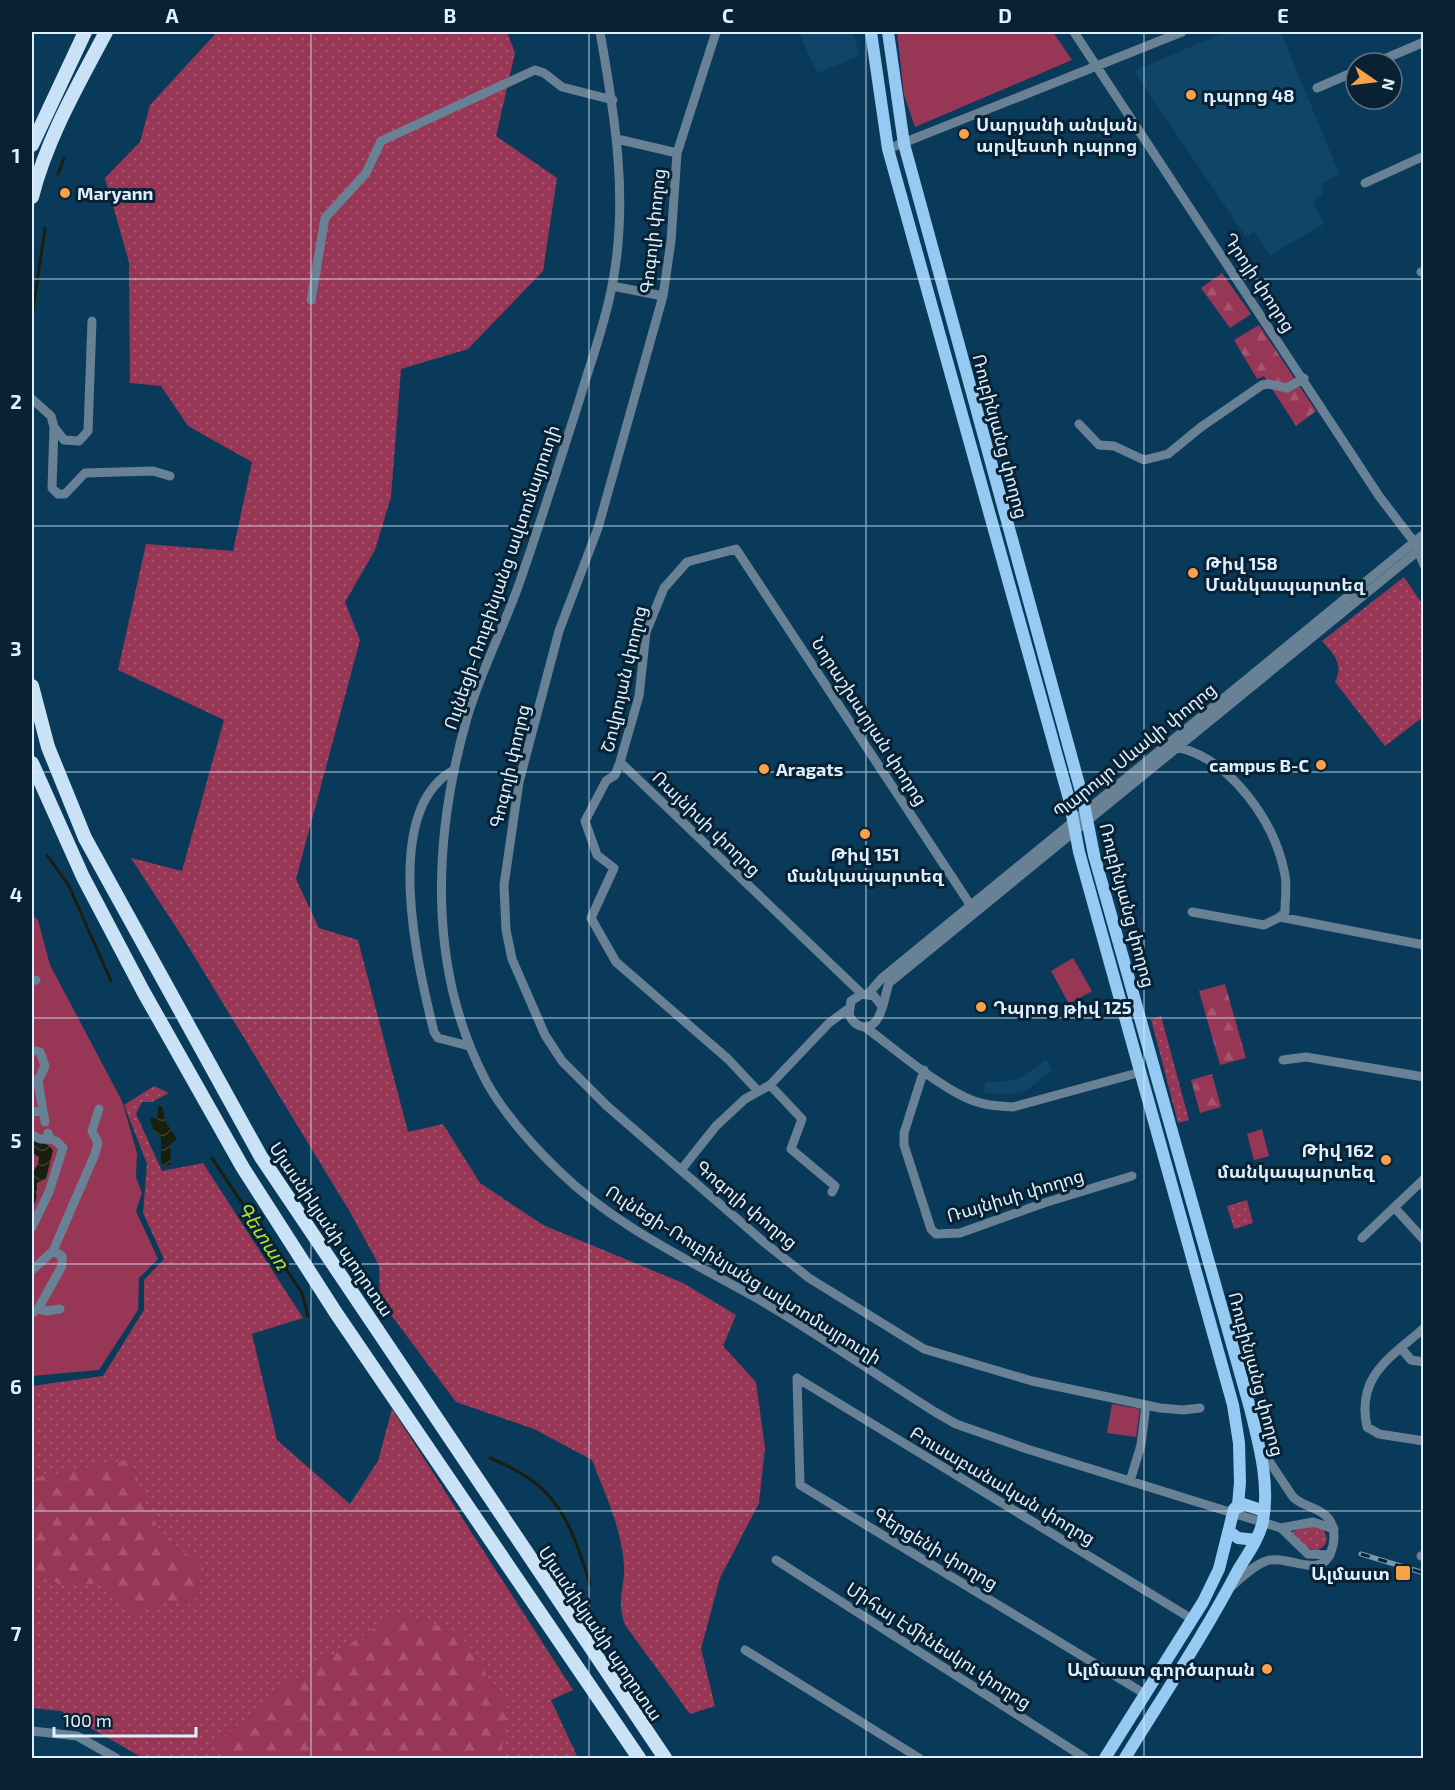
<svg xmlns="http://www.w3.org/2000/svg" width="1455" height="1790" viewBox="0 0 1455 1790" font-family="'Exo 2','Noto Sans Armenian',sans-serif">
<defs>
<pattern id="grass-dots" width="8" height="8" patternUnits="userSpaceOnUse" patternTransform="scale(1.5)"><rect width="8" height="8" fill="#983656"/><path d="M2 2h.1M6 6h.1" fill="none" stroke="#a6536f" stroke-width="1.8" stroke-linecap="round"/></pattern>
<pattern id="forest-firs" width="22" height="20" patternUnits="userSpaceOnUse" patternTransform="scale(1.5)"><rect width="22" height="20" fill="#983656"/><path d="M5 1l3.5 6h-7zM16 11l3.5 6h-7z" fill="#a6536f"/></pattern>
<pattern id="water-waves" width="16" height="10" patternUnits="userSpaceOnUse" patternTransform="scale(1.5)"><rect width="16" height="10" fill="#191f0d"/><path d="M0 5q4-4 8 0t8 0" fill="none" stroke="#3a4031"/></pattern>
</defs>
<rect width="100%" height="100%" fill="#0a3a5a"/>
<!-- built -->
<path fill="#0f4569" d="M 799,32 L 853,32 L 860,56 L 817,73 Z
M 1226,32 L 1281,32 L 1339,174 L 1322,184 L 1323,193 L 1313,202 L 1324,224 L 1270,255 L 1254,232 L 1246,237 L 1134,71 Z
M 1046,1060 L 1053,1070 L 1027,1090 L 1010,1094 L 984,1093 L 985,1082 L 1003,1082 L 1020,1078 Z"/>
<!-- grass -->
<path fill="url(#grass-dots)" d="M 217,32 L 507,32 L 515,53 L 496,136 L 557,178 L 543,271 L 468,349 L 401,369 L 391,497 L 375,550 L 345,602 L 360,640 L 296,879 L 319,928 L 358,940 L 408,1132 L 443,1124 L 480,1183 L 543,1225 L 683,1283 L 736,1315 L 723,1346 L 756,1382 L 765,1448 L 759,1503 L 720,1578 L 701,1649 L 715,1706 L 690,1714 L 625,1625 C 616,1599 625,1589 624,1566 C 622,1529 605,1494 592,1460 L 534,1429 L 456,1402 L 380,1300 L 379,1265 L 350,1212 L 185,941 L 131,858 L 182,871 L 224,720 L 118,670 L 146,544 L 233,551 L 252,462 L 188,426 L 161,386 L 130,383 L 129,262 L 105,178 L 140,142 L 150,105 Z
M 1404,577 L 1423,605 L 1423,717 L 1385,746 L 1335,682 C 1344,663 1334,655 1322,641 Z
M 1161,1016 L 1189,1120 L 1178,1123 L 1151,1019 Z
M 154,1086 L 169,1093 L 152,1102 L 142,1102 L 136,1114 L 162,1171 L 203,1163 L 303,1318 L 252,1334 L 277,1440 L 350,1504 L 378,1461 L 392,1409 L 573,1690 L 551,1700 L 578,1758 L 143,1758 L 61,1711 L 32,1708 L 32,1386 L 103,1376 L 144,1310 L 144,1280 L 164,1259 L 143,1213 L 147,1164 L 124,1105 Z
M 1247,1200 L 1253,1223 L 1234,1229 L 1227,1206 Z
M 1310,1525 L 1324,1530 L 1327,1539 L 1325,1545 L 1317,1551 L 1304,1547 L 1292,1532 Z"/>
<!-- forest -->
<path fill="url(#forest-firs)" d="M 1222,273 L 1251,314 L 1230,328 L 1201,288 Z
M 1259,325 L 1316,411 L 1296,426 L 1264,376 L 1257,379 L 1234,340 Z
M 1225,984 L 1246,1058 L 1220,1065 L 1199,991 Z
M 1212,1074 L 1221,1107 L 1200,1113 L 1191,1080 Z
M 131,1459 L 145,1501 L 159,1530 L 204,1569 L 193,1605 L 166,1600 L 137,1615 L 101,1583 L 65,1586 L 32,1573 L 32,1478 Z
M 398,1613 L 459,1632 L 507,1708 L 501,1758 L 231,1758 L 216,1743 L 298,1677 Z"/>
<!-- park -->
<path fill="#983656" d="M 897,32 L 1053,32 L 1072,60 L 915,127 L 904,95 Z
M 32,915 L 38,920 L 50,965 L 122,1101 L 137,1153 L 136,1177 L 142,1193 L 136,1211 L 158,1259 L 139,1278 L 138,1310 L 99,1370 L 32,1376 Z
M 1073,958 L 1092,991 L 1069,1004 L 1051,971 Z
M 1262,1129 L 1269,1156 L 1254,1160 L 1247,1134 Z
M 1112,1404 L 1140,1409 L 1136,1437 L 1107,1433 Z"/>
<!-- water -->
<path fill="url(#water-waves)" d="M 162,1104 L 165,1121 L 177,1139 L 170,1144 L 171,1164 L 163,1167 L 161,1166 L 161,1138 L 154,1131 L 150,1119 L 157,1116 L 158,1107 Z
M 32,1140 L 48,1145 L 53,1150 L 46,1179 L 37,1183 L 36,1200 L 32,1209 L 32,1169 L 34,1170 L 38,1164 L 39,1157 L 32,1153 Z"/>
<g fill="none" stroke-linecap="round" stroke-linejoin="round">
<!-- stream -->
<path stroke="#191f0d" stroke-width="3" d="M 58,174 L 64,158
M 32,317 L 45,228
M 47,855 L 69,886 L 111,981
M 212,1158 L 302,1293 L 308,1316
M 490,1458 C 557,1485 569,1518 590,1584"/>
<!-- minor -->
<path stroke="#698195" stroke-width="9" d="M 600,32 C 615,116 629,201 612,286 C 605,324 591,361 580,398 C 560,461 540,524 518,587 C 502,631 480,673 467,718 C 433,837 427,969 486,1081 C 504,1114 532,1145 559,1171 C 616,1227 691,1261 760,1300 C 820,1335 876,1375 935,1412 L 956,1424 L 1027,1449 L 1281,1528 L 1308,1554 L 1330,1555
M 716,32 L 677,153 L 671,241 L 663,296 L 598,528 L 559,631 L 519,782 L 504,885 L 506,930 L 512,959 L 545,1035 L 562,1061 L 607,1106 L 765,1243 L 809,1278 L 924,1349 L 1032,1381 L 1160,1408 L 1183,1410 L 1200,1408
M 1074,32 L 1379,496 L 1424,555
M 1375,63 L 1424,42
M 1317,88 L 1356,71
M 617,139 L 677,153
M 888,149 L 1182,32
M 1365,183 L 1424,156
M 1421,272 L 1424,271
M 612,286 L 663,296
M 311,300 L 325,218 L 366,173 L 381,141 L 535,70 L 544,73 L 562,87 L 613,100
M 32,399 L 51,416 L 54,427 L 52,488 L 58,494 L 65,494 L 85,473 L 153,471 L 170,476
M 1079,424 L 1099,445 L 1114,446 L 1144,460 L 1168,454 L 1201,427 L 1262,385 L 1268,384 L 1287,388 L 1304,378
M 54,427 L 64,440 L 79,441 L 88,431 L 92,321
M 1418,550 L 1424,565
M 1177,747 C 1232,760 1275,822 1285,875 C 1287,886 1285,900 1285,912 L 1280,917
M 620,762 L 862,994
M 454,770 C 380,810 418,967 434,1032 L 438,1038 L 469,1046
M 1192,912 L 1264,925 L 1280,917 L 1424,945
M 32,981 L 36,980
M 868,994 L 882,978 L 1424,534
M 881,1005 L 874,996 L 862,994 L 851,1001 L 849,1015 C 852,1021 856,1026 864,1027 C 882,1028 884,997 889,983 L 1424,546
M 865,1027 C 894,1048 944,1092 977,1102 C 988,1106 1001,1106 1013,1107 L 1141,1072
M 32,1050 L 40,1052 L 45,1066 L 38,1081
M 1283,1060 L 1306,1057 L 1424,1077
M 924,1070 L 904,1133 L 904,1145 L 931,1229 L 936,1234 L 960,1233 L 1044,1203 L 1132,1176
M 32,1080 L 38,1081 L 43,1111
M 770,1085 L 802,1119 L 791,1149 L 835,1186 L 832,1192
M 758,1091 L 728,1059 L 616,962 L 591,918 L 614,868 L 597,855 L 585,821 L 606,781 L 615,775 L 620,762 L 639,696 L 646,632 L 664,588 L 687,562 L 736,549 L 975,912
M 32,1112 L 43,1111 L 45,1122
M 32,1135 L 40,1139 L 50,1139
M 681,1170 L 716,1126 L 745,1099 L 770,1085 L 829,1023 L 848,1009
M 1394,1207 L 1424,1240
M 32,1227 L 49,1192 L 63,1148 L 56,1141 L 50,1139 L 48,1133
M 1362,1238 L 1424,1179
M 32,1270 L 53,1251 L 95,1154 L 98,1143 L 92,1131 L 99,1109
M 38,1309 L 47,1311 L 60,1309
M 32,1313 L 38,1309 L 62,1266 L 62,1256 L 53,1251
M 1424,1328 C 1390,1358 1356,1376 1367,1427 L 1379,1434 L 1424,1441
M 1401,1348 L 1411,1360 L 1424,1362
M 797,1378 L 800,1485 L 1145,1694
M 797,1378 L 1192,1619
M 1130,1481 L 1141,1445 L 1146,1405
M 1281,1528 L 1313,1522 L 1334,1529
M 1421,1556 L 1424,1556
M 776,1560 L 1085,1758
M 1232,1586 C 1242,1577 1253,1566 1266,1561 C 1290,1553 1324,1585 1333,1545 C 1335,1535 1335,1526 1328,1518 C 1319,1507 1303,1507 1293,1497 L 1261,1449
M 745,1650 L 919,1758
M 32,1731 L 77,1736 L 116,1758"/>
<!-- major -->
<path stroke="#97caf3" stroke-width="12" d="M 871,32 L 888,149 L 1069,799 L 1079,852 L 1233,1405 L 1239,1443 L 1240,1483 L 1238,1505 L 1234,1509 L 1219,1569 L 1203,1602 L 1105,1758
M 888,32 L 904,144 L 1083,799 L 1094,855 L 1250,1408 C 1259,1445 1270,1483 1263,1521 C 1259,1539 1247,1555 1238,1570 C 1204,1635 1163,1696 1125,1758
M 1238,1505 L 1239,1507 L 1243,1504 L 1264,1511
M 1230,1532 L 1238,1538 L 1256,1540"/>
<!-- highway -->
<path stroke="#cae2f6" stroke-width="14" d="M 32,145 L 85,32
M 32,197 C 47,138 78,85 106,32
M 32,686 L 48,747 L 85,838 L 261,1157 L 665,1758
M 32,763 L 83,877 L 143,991 L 243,1168 L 336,1313 L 639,1758"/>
<!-- rail casing -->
<g stroke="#7697ae" stroke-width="5">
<path id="rail" d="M 1361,1554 L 1424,1573"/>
</g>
<!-- rail -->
<use href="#rail" stroke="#082133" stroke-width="3" stroke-dasharray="9" stroke-linecap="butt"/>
</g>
<!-- grid -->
<path fill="none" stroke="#def0ff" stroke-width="1.5" stroke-opacity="0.55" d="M 311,32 L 311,1758M 589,32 L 589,1758M 866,32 L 866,1758M 1144,32 L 1144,1758M 32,279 L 1424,279M 32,526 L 1424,526M 32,772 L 1424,772M 32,1018 L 1424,1018M 32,1264 L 1424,1264M 32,1511 L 1424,1511"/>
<!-- markers -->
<g fill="#f7a149" stroke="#082133" stroke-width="2">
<circle cx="1191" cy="95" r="6"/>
<circle cx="964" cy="134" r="6"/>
<circle cx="65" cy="193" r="6"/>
<circle cx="1193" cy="573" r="6"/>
<circle cx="1321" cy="765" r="6"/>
<circle cx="764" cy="769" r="6"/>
<circle cx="865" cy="834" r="6"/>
<circle cx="981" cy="1007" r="6"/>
<circle cx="1386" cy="1160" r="6"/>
<rect x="1395" y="1565" width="16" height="16" rx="3"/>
<circle cx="1267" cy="1669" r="6"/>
</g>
<g text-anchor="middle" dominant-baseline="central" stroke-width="6" stroke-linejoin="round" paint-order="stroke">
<!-- poi labels -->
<g font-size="18" font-weight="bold" fill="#def0ff" stroke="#082133" text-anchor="start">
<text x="1203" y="95">դպրոց 48</text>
<text x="976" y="124">Սարյանի անվան<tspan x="976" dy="21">արվեստի դպրոց</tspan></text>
<text x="77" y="193">Maryann</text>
<text x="1205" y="563">Թիվ 158<tspan x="1205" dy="21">Մանկապարտեզ</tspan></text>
<text x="1309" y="765" text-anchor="end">campus B-C</text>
<text x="776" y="769">Aragats</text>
<text x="865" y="854" text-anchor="middle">Թիվ 151<tspan x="865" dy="21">մանկապարտեզ</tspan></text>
<text x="993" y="1007">Դպրոց թիվ 125</text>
<text x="1374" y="1150" text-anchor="end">Թիվ 162<tspan x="1374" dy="21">մանկապարտեզ</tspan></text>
<text x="1390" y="1573" text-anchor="end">Ալմաստ</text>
<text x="1255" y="1669" text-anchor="end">Ալմաստ գործարան</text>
</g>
<!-- street labels -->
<g font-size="18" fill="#def0ff" stroke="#082133">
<text transform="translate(652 231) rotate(-84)">Գոգոլի փողոց</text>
<text transform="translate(1260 282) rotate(57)">Դրոյի փողոց</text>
<text transform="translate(1001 436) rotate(75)">Ռուբինյանց փողոց</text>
<text transform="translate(501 577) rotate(-71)">Ուլնեցի-Ռուբինյանց ավտոմայրուղի</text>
<text transform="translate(623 679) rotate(-77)">Շովրոյան փողոց</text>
<text transform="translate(870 721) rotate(57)">Նորաշխարյան փողոց</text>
<text transform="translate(1134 750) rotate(-39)">Պարույր Սևակի փողոց</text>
<text transform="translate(509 766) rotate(-77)">Գոգոլի փողոց</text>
<text transform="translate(707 823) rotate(44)">Ռայնիսի փողոց</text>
<text transform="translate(1128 905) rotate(75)">Ռուբինյանց փողոց</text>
<text transform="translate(1015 1195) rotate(-17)">Ռայնիսի փողոց</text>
<text transform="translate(747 1204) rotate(40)">Գոգոլի փողոց</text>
<text transform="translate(332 1229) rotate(56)">Մյասնիկյանի պողոտա</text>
<text transform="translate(744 1274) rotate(32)">Ուլնեցի-Ռուբինյանց ավտոմայրուղի</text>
<text transform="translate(1257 1374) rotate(75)">Ռուբինյանց փողոց</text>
<text transform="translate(1003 1485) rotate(31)">Բուսաբանական փողոց</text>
<text transform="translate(936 1548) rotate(31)">Գերցենի փողոց</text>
<text transform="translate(601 1633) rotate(56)">Մյասնիկյանի պողոտա</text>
<text transform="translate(939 1645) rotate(33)">Միհայ Էմինեսկու փողոց</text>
</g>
<!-- water labels -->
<g font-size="20" font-style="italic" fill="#b3e02c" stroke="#082133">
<text transform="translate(264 1235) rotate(56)">Գետառ</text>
</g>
</g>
<!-- border -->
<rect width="1455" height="1790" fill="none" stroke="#082133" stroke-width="66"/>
<!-- north arrow -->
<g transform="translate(1374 81) rotate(104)"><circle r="28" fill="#082133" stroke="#5e7485" stroke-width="1.5"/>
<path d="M0-4.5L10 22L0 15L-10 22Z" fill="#f7a149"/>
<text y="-9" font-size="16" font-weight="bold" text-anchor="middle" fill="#def0ff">N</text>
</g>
<!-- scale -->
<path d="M54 1727v9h142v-9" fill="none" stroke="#def0ff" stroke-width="3"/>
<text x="63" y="1727" font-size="18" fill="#def0ff" stroke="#082133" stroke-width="4.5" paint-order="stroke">100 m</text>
<rect x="33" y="33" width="1389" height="1724" fill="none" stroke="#def0ff" stroke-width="2"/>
<g font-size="20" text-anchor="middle" font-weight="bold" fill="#def0ff">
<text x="172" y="23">A</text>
<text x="450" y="23">B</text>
<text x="728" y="23">C</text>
<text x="1005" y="23">D</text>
<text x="1283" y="23">E</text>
<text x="16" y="163">1</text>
<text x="16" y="409">2</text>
<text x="16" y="656">3</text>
<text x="16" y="902">4</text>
<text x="16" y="1148">5</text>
<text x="16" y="1394">6</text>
<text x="16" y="1641">7</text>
</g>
</svg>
